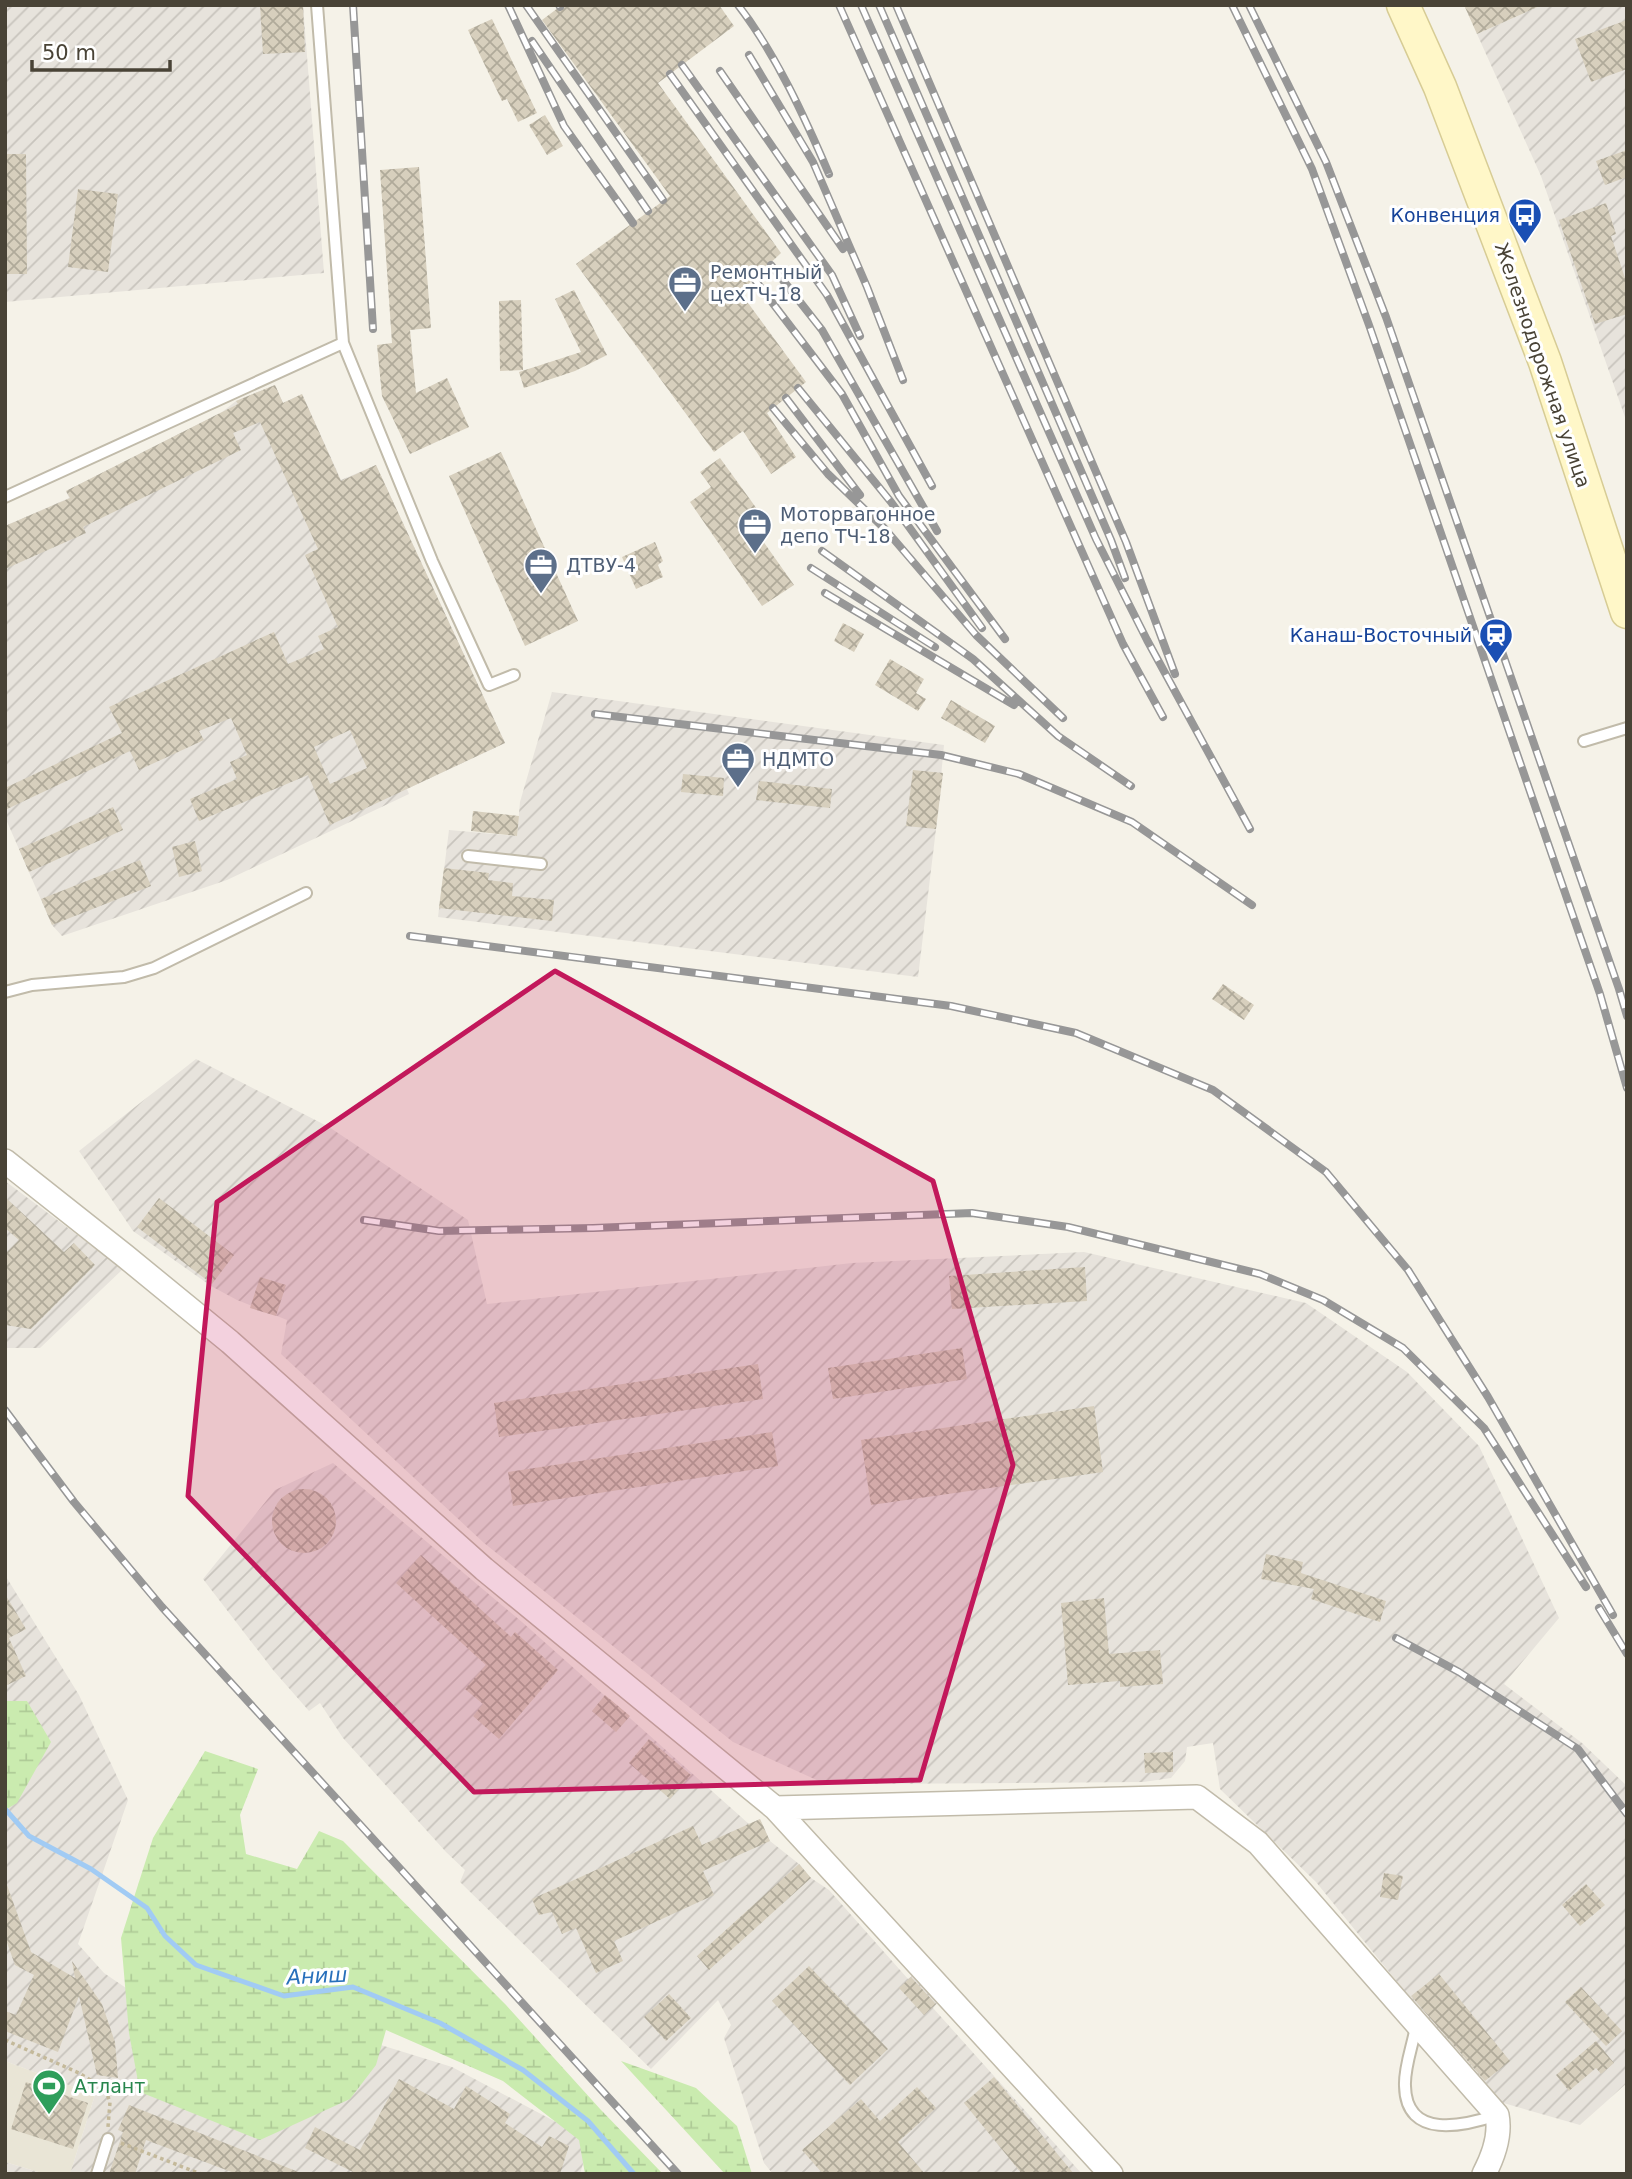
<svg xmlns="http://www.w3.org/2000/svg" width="1632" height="2179" viewBox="0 0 1632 2179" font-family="'DejaVu Sans',sans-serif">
<defs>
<pattern id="industrial-furrows" width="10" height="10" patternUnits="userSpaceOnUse" patternTransform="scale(1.75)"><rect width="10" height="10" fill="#e7e3dc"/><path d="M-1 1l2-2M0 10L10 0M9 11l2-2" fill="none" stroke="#c8c4bd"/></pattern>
<pattern id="wetland-marsh" width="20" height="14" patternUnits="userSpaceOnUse" patternTransform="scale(1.75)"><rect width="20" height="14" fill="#caebaf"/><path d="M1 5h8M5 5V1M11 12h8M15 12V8" fill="none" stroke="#afcb97"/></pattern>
<pattern id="building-cross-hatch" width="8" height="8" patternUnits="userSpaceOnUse" patternTransform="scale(1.75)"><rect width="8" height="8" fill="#d7cfbd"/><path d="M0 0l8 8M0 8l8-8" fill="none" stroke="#b0aa9a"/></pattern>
</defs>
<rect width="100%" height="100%" fill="#f5f2e8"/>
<!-- residential -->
<path fill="#e9e5d6" d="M 5,2061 L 95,2095 L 70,2174 L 45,2174 L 5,2162 Z"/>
<!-- industrial -->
<path fill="url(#industrial-furrows)" d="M 5,5 L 303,5 L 324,273 L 5,302 Z
M 1542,5 L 1627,5 L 1627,423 L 1541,176 L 1477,34 Z
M 275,385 L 283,403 L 302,394 L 341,480 L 376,465 L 505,743 L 407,789 L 409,794 L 227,880 L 62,936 L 52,925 L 5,817 L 5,526 L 69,498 L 66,491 L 222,412 L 236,401 Z
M 552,692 L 944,745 L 936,829 L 918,977 L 438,917 L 449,830 L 517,836 L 520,802 Z
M 196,1059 L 329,1127 L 468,1220 L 487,1304 L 852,1263 L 1084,1252 L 1306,1303 L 1407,1372 L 1479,1446 L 1559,1618 L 1504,1684 L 1582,1743 L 1627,1786 L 1627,2083 L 1580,2125 L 1493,2100 L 1316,1882 L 1220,1789 L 1213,1743 L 1187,1747 L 1185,1761 L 1171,1778 L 1143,1782 L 865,1784 L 821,1782 L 733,1742 L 484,1543 L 281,1354 L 287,1320 L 237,1300 L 211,1286 L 133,1231 L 79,1151 Z
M 5,1181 L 123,1269 L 40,1348 L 5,1348 Z
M 333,1463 L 522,1622 L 749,1824 L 760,1819 L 770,1841 L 799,1864 L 811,1878 L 829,1890 L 908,1979 L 912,1976 L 938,2002 L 933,2008 L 1082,2174 L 773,2174 L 764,2163 L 724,2038 L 731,2025 L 718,2000 L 651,2069 L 460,1882 L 465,1870 L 446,1852 L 343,1738 L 320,1703 L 309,1711 L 273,1670 L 203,1579 L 275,1490 Z
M 5,1575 L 79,1695 L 128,1800 L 78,1944 L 104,1973 L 298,2105 L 342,2033 L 452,2067 L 590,2140 L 580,2174 L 70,2174 L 95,2095 L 5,2061 Z
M 5,2162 L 45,2174 L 5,2174 Z"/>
<!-- wetland -->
<path fill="url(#wetland-marsh)" d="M 5,1701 L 27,1701 L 51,1742 L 17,1803 L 5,1810 Z
M 205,1751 L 258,1769 L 240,1815 L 246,1854 L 297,1869 L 319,1831 L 343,1841 L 506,2005 L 601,2110 L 663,2174 L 585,2174 L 579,2140 L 503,2081 L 386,2030 L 376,2065 L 350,2099 L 260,2140 L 140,2092 L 129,2033 L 121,1938 L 153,1838 Z
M 621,2061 L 696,2088 L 737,2126 L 752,2174 L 725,2174 Z"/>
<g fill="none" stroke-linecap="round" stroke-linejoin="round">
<!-- stream -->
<path stroke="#a1cbf4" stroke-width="5" d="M 6,1810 L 29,1836 L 91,1869 L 147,1908 L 165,1936 L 196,1965 L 284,1996 L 353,1987 L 440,2023 L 523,2070 L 588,2121 L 634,2174"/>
</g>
<!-- building -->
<path fill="url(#building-cross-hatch)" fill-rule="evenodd" d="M 260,5 L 303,5 L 305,52 L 263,54 Z
M 562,5 L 719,5 L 734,26 L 658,83 L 781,253 L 740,292 L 806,382 L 767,413 L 796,457 L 771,474 L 743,431 L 714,452 L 576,264 L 670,196 L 542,20 Z
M 1464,5 L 1542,5 L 1477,34 Z
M 492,19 L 537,113 L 518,122 L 507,99 L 502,101 L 468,30 Z
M 1627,20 L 1627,69 L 1591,82 L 1575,39 Z
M 545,115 L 563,146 L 547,155 L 529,125 Z
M 1627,150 L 1627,177 L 1605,185 L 1596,161 Z
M 5,154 L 26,154 L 27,274 L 5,274 Z
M 419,167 L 431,328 L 410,330 L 416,393 L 447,378 L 469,427 L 410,454 L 382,396 L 377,345 L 392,343 L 380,170 Z
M 78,189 L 118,194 L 108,272 L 68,267 Z
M 1606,203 L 1616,234 L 1611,236 L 1627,284 L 1627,314 L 1595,324 L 1559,220 Z
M 574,290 L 607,355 L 575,371 L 524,388 L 519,372 L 581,352 L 555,299 Z
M 521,300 L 523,370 L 500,371 L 499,301 Z
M 275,385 L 283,403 L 302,394 L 341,481 L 376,465 L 505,743 L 330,825 L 308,775 L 199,821 L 190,799 L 237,779 L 230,762 L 247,755 L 231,718 L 199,731 L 204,740 L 139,770 L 130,751 L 5,810 L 5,788 L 122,733 L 109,707 L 274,632 L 288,664 L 324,649 L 318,636 L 338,627 L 305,555 L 318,549 L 260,422 L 233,433 L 241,450 L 83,527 L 86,533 L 5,569 L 5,526 L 70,498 L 66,491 L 238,404 L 236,401 ZM 350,730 L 367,768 L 330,784 L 314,747 Z
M 501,452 L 578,621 L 525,646 L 449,476 Z
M 720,458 L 757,509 L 746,517 L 794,585 L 762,606 L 690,502 L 711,487 L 700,472 Z
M 655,542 L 663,561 L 658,565 L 663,577 L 636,589 L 622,557 Z
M 843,623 L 864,634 L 854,652 L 834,641 Z
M 890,659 L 924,679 L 916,693 L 926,699 L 918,711 L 875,685 Z
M 951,700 L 995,726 L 985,743 L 941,718 Z
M 913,770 L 943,773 L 936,829 L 906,826 Z
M 683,774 L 724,778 L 723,796 L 681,792 Z
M 759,781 L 832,789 L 830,808 L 756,800 Z
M 113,807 L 123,830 L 29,872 L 19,849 Z
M 473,811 L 519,816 L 517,836 L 471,831 Z
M 195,841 L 202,871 L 179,877 L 172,847 Z
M 140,860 L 151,886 L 52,925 L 41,899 Z
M 444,868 L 489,873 L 488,880 L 513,883 L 512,896 L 554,900 L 552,921 L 439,908 Z
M 1223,984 L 1254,1005 L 1244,1020 L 1212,999 Z
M 5,1197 L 64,1252 L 74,1243 L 95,1265 L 31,1329 L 5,1325 L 5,1254 L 19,1240 L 5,1228 Z
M 159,1198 L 234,1255 L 212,1284 L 137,1227 Z
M 1085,1267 L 1087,1301 L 952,1309 L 949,1276 Z
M 260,1277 L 286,1285 L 276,1316 L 250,1308 Z
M 962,1348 L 967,1379 L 833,1399 L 828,1368 Z
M 758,1364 L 763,1399 L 499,1437 L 494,1403 Z
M 1094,1406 L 1103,1472 L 871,1505 L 861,1440 Z
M 772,1432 L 778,1466 L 513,1506 L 508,1472 Z
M272 1521a32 32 0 1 1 64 0a32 32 0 1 1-64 0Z
M 1266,1554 L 1303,1562 L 1301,1573 L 1386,1601 L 1380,1622 L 1311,1599 L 1314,1589 L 1261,1579 Z
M 421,1555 L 511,1637 L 515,1632 L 558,1670 L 499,1739 L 473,1716 L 483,1704 L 465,1689 L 486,1665 L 396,1583 Z
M 5,1594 L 26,1629 L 9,1638 L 26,1676 L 5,1686 Z
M 1104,1598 L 1109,1654 L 1160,1650 L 1163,1684 L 1120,1687 L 1120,1681 L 1068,1685 L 1061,1603 Z
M 605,1695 L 630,1716 L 616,1732 L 592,1711 Z
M 649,1739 L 691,1775 L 670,1799 L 629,1763 Z
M 1173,1752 L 1173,1772 L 1145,1773 L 1144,1753 Z
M 760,1819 L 770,1841 L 703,1871 L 714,1895 L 614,1941 L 623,1961 L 596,1973 L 576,1928 L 562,1934 L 552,1912 L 539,1915 L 532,1899 L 693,1826 L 702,1845 Z
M 799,1864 L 811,1878 L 709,1970 L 697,1956 Z
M 1384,1873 L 1403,1876 L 1398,1900 L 1380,1897 Z
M 1586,1884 L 1605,1905 L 1580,1926 L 1562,1905 Z
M 5,1885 L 7,1885 L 31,1952 L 75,1978 L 72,1961 L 102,2004 L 115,2042 L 118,2078 L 97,2075 L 79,1996 L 58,2052 L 5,2031 L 5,2011 L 16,2015 L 34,1975 L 15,1965 L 5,1937 Z
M 809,1966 L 888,2049 L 850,2085 L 772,2001 Z
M 1439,1974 L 1510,2061 L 1485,2081 L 1411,1996 Z
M 911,1977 L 936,2004 L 924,2015 L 899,1988 Z
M 1581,1987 L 1622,2031 L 1606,2046 L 1565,2002 Z
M 669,1994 L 691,2018 L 666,2041 L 644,2017 Z
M 1596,2041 L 1614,2063 L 1601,2074 L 1596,2068 L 1569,2091 L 1556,2075 Z
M 994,2077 L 1074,2174 L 1022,2174 L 964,2103 Z
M 399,2079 L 454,2109 L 466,2086 L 510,2114 L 505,2123 L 542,2147 L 549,2136 L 569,2146 L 560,2174 L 357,2174 L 305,2148 L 315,2127 L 360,2150 Z
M 26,2082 L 88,2103 L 73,2149 L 11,2129 Z
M 917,2087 L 936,2108 L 898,2142 L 925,2174 L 823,2174 L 802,2150 L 861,2099 L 880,2121 Z
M 129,2105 L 301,2173 L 301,2174 L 237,2174 L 146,2140 L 135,2174 L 109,2174 L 123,2132 L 118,2130 Z"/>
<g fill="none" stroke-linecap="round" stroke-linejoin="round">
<!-- lane casing -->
<g stroke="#c1bbaa" stroke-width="14">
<path id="lane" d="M 317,5 L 343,343 L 432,561 L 489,685 L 514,675
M 5,497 L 343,343
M 1584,741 L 1627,728
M 468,856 L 541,864
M 5,992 L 32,985 L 124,977 L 154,968 L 306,893
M 1416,2026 C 1413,2045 1404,2067 1405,2086 C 1406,2140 1464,2126 1497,2115
M 97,2174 L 108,2139"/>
</g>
<!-- street casing -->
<g stroke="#c1bbaa" stroke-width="26">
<path id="street" d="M 5,1161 L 125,1256 L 230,1342 L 484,1569 L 775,1808 L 1111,2174
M 775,1808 L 1197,1797 L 1258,1843 L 1497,2115 C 1501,2135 1494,2155 1484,2174"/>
</g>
<!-- secondary casing -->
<g stroke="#d7cc95" stroke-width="35">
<path id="secondary" d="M 1403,5 L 1440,87 L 1545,362 L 1627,612"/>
</g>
<!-- path -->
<path stroke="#c4b99a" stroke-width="3.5" stroke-dasharray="3.5 3.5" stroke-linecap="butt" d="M 5,2040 L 79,2073 L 105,2089 L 110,2102 L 108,2127
M 121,2143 L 201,2174"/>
<!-- lane -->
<use href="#lane" stroke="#fff" stroke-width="10"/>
<!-- street -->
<use href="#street" stroke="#fff" stroke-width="23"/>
<!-- secondary -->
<use href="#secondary" stroke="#fff7c8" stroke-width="32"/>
<!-- rail casing -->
<g stroke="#979797" stroke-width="8">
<path id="rail" d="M 353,5 L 373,329
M 508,5 L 564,126 L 633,223
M 526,5 L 663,200
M 559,5 L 560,7
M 738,5 C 776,54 805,118 829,174
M 839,5 L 1123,644 L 1163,717
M 861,5 L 1096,539 L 1147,640 L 1250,829
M 879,5 L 1111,540 L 1125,578
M 896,5 L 1126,542 L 1175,674
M 1232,5 L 1312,169 L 1369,325 L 1600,994 L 1627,1088
M 1249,5 L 1326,162 L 1386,317 L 1619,989 L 1627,1016
M 532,41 L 648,211
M 749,55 L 813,162 L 867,287 L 903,380
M 682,65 L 832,275 L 860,336
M 720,71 L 843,249
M 670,74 L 827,295 L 932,486
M 771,265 L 822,330 L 937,531
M 755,280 L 842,394 L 899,496 L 1005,639
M 798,388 L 891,502 L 982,628
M 786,398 L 860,495
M 773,408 L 828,474 L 885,529 L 976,635 L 1063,718
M 822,551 L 973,659 L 1058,736 L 1131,786
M 811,568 L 935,647
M 825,593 L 1014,705
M 595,714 L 941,755 L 1019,774 L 1132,822 L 1252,905
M 410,936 L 951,1006 L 1076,1033 L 1213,1090 L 1326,1172 L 1408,1270 L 1488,1397 L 1613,1615
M 364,1220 L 439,1231 L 593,1228 L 972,1213 L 1068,1227 L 1260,1274 L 1323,1300 L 1403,1348 L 1484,1428 L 1586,1587
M 5,1410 L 74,1502 L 162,1607 L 678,2174
M 1599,1608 L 1627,1654
M 1396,1638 L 1459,1672 L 1578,1749 L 1627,1814"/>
</g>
<!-- rail -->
<use href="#rail" stroke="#fff" stroke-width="5" stroke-dasharray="16" stroke-linecap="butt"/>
</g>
<!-- marked area -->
<path fill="#c2185b" fill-opacity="0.2" stroke="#c2185b" stroke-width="5" stroke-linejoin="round" d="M 555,971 L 933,1181 L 1013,1465 L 920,1780 L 474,1792 L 188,1496 L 217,1202 Z"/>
<!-- icons -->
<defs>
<g id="bus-pin" transform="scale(1.75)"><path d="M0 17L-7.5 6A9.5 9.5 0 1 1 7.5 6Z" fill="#1a4fb4" stroke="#fff"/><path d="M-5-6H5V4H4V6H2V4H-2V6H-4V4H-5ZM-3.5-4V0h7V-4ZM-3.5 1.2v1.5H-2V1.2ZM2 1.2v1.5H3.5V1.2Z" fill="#fff"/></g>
<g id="office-pin" transform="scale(1.75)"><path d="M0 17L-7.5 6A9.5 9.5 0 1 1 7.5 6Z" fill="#5c6f8a" stroke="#fff"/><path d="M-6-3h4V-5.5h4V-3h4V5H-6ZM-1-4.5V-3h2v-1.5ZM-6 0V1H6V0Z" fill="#fff"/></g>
<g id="station-pin" transform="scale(1.75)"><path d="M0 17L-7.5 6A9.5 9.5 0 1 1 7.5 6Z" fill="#1a4fb4" stroke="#fff"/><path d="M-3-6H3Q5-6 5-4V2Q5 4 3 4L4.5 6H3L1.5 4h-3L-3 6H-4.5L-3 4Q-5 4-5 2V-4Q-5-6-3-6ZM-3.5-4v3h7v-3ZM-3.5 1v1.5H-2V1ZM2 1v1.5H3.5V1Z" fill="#fff"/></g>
<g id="stadium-pin" transform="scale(1.75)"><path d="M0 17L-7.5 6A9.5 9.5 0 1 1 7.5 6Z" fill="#2e9e5b" stroke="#fff"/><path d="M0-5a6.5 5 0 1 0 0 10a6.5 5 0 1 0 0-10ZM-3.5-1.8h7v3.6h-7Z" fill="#fff"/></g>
</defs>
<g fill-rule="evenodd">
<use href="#bus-pin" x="1525" y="215"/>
<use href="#office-pin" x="685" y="283"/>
<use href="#office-pin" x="755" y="525"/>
<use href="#office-pin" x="541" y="565"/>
<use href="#station-pin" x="1496" y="635"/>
<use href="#office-pin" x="738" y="759"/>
<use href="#stadium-pin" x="49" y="2086"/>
</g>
<g text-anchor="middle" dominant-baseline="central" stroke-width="6" stroke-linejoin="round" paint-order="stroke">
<!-- transit labels -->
<g font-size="19" fill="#164399" stroke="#fff" text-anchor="end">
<text x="1500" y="215">Конвенция</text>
<text x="1472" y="635">Канаш-Восточный</text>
</g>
<!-- service labels -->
<g font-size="19" fill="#4e5e75" stroke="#fff" text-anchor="start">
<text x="710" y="272">Ремонтный<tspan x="710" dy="22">цехТЧ-18</tspan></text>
<text x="780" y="514">Моторвагонное<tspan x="780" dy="22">депо ТЧ-18</tspan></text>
<text x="566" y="565">ДТВУ-4</text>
<text x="762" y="759">НДМТО</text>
</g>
<!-- street labels -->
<g font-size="19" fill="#494336" stroke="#fff">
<text transform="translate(1543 365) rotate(71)">Железнодорожная улица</text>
</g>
<!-- leisure labels -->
<g font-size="19" fill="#27864d" stroke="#fff" text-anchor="start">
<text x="74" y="2086">Атлант</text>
</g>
<!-- water labels -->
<g font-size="21" font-style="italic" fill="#2870bb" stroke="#fff">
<text transform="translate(317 1976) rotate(-3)">Аниш</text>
</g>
</g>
<!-- border -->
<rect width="1632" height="2179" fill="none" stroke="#494336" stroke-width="14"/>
<!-- scale -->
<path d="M32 60v10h138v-10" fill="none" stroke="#494336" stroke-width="3.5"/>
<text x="42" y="60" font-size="21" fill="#494336" stroke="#ffffff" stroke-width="5" paint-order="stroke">50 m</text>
</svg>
